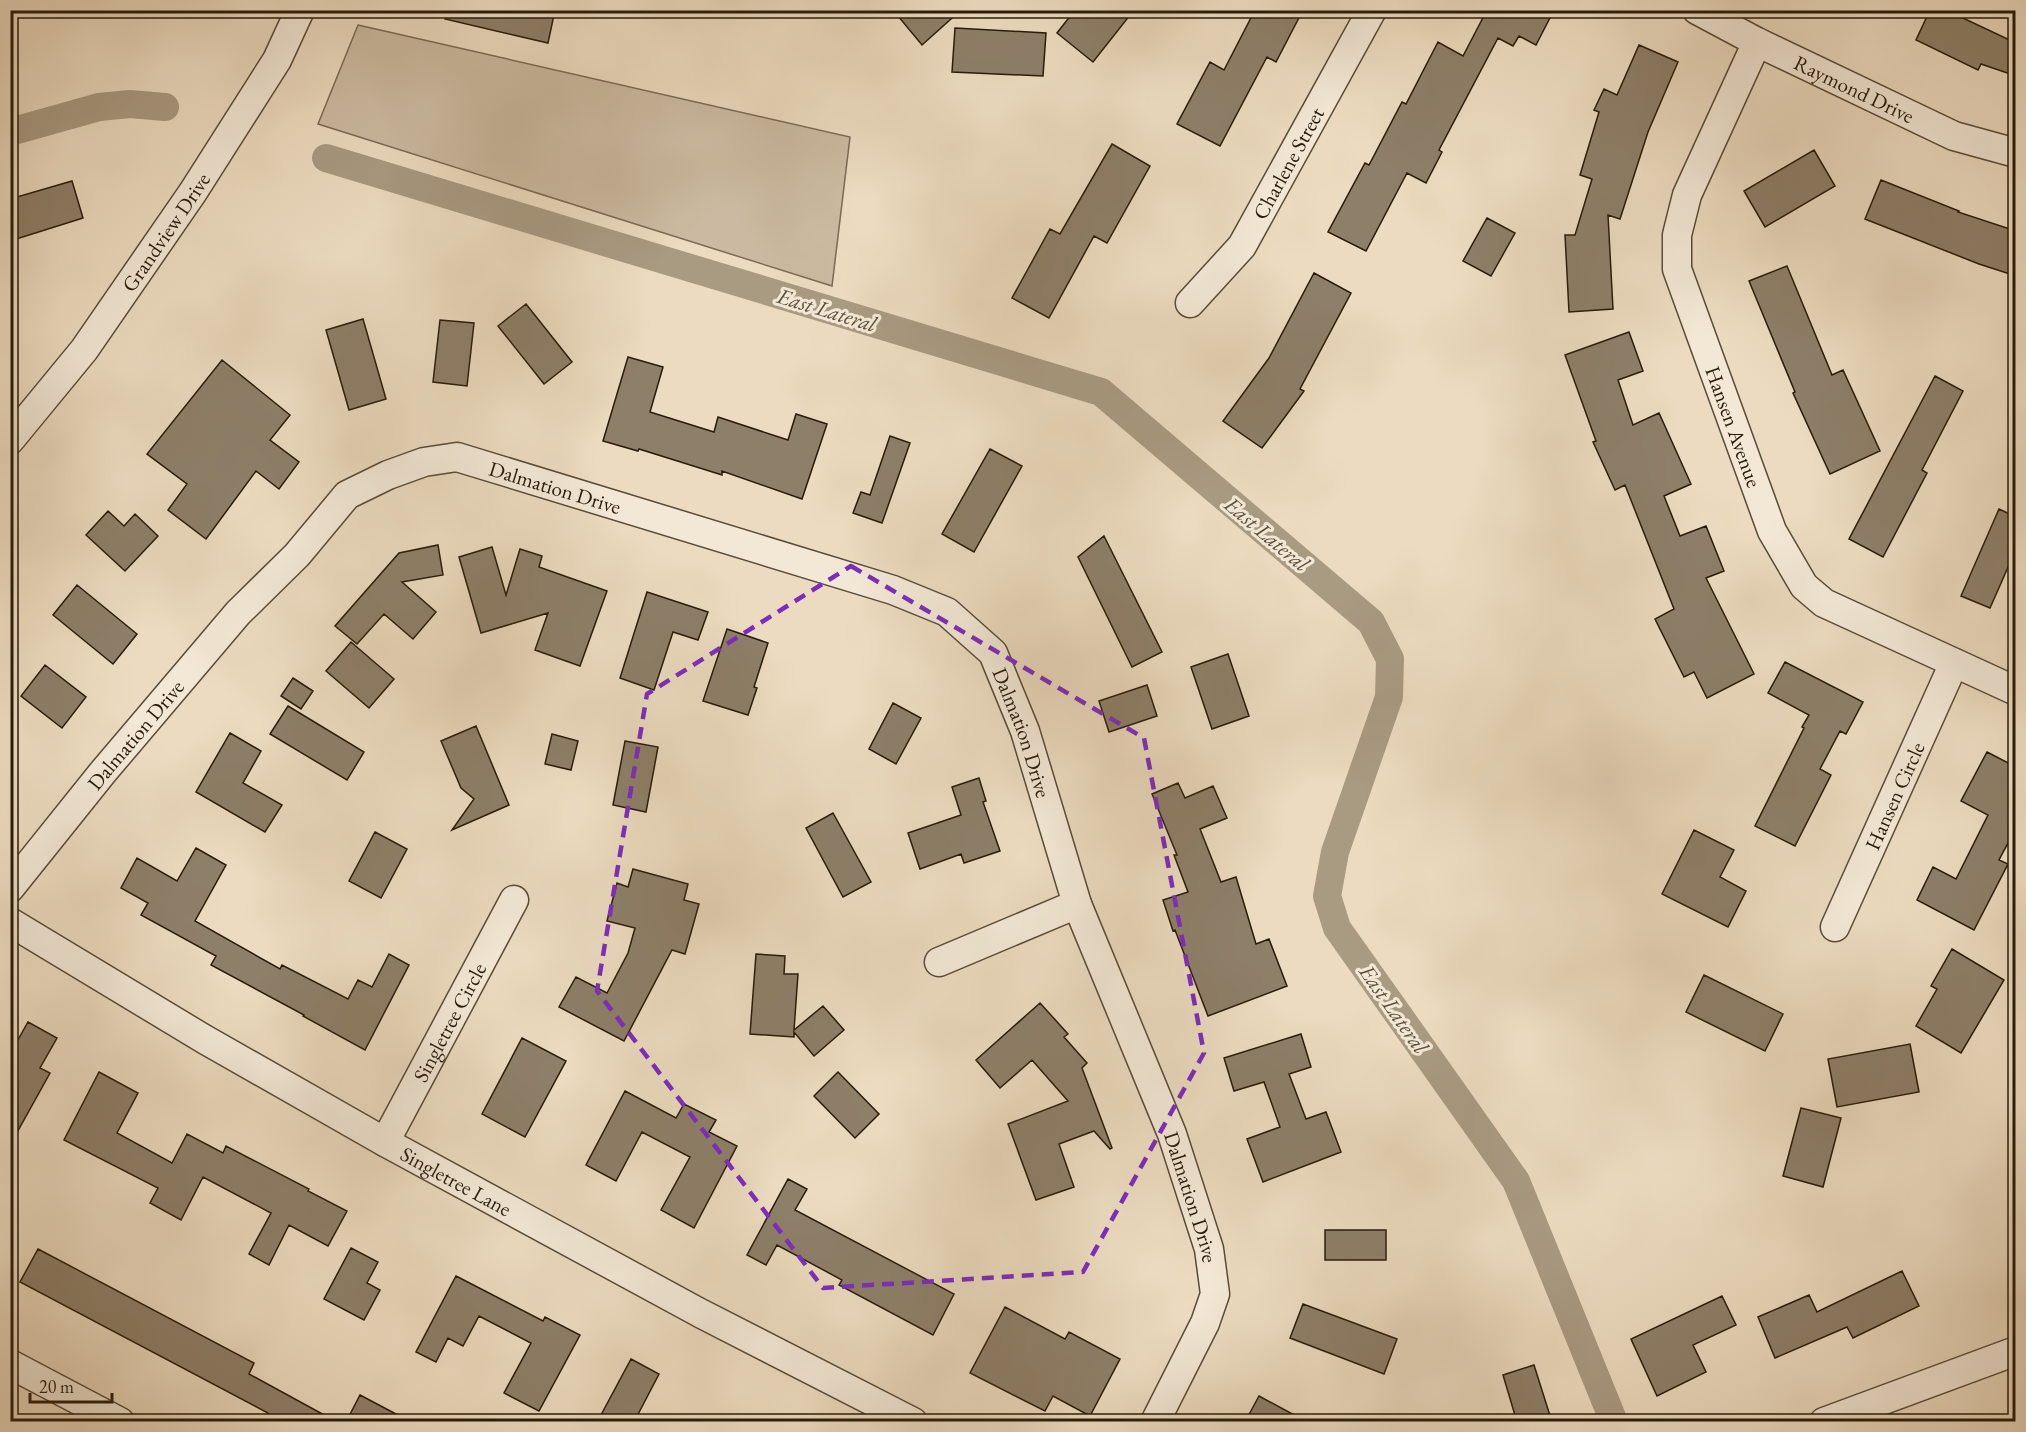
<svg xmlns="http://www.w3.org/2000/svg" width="2026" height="1432" viewBox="0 0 2026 1432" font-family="'EB Garamond',serif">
<rect width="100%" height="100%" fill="#ecdbc0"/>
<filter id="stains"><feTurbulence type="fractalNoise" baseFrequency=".00333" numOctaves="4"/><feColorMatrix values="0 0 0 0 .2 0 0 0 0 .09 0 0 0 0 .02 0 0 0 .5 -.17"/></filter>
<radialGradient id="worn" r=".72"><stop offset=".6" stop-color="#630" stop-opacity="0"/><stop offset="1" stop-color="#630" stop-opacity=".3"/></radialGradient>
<!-- green -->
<path fill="#cbbaa1" stroke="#7a6a56" stroke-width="1.5" d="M 358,25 L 850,137 L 832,286 L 318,124 Z"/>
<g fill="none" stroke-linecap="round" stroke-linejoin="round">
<!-- canal -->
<path stroke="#a99a82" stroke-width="28" d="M 10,132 L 99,107 L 130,104 L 165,107
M 326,158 L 1101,392 L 1371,622 L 1390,659 L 1389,697 L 1335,852 L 1327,896 L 1337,928 L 1516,1181 L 1614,1422"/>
</g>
<!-- building -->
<path fill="#8e7f69" stroke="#281b0a" stroke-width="1.5" d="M 446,10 L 555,10 L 548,43 L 445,19 Z
M 893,10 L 961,10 L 922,45 Z
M 1075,10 L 1134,10 L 1093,62 L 1057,33 Z
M 1255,10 L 1303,10 L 1276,62 L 1267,57 L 1220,146 L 1177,124 L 1210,62 L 1224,70 Z
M 1487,10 L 1554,10 L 1536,45 L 1519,36 L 1513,46 L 1498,38 L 1439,150 L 1442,152 L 1426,183 L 1407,173 L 1366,251 L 1328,232 L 1365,163 L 1369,165 L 1402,102 L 1406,104 L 1438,42 L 1463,56 Z
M 1930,10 L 1946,10 L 2016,43 L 2016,76 L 1981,64 L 1978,70 L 1916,40 Z
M 955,28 L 1046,33 L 1043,76 L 952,72 Z
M 1639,45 L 1678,62 L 1648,132 L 1620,219 L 1608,215 L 1613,309 L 1569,312 L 1565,235 L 1575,235 L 1592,179 L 1580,175 L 1599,112 L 1594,110 L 1604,89 L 1617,95 Z
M 1112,144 L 1150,166 L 1107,243 L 1094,236 L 1049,318 L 1012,298 L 1050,229 L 1060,234 Z
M 1814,150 L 1835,186 L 1765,227 L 1744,191 Z
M 1881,180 L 1959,211 L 1958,212 L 2016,231 L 2016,276 L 1979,264 L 1865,219 Z
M 72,181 L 83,218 L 10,241 L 10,199 Z
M 1487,218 L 1515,233 L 1491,276 L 1463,261 Z
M 1787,266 L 1832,375 L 1843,370 L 1880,451 L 1830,474 L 1793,393 L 1795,392 L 1749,281 Z
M 1314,273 L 1351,293 L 1300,389 L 1304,391 L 1262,448 L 1223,421 L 1269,358 Z
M 526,304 L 572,362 L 544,384 L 498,326 Z
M 363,319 L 386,399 L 349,410 L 326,330 Z
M 440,320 L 474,323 L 467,386 L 433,382 Z
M 1629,332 L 1643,371 L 1618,380 L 1633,425 L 1659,413 L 1691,484 L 1664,496 L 1680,536 L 1706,526 L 1724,571 L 1706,578 L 1754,674 L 1707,698 L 1694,672 L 1684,677 L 1655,619 L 1674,609 L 1625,485 L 1615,490 L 1593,442 L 1596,441 L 1565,355 Z
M 628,357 L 663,367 L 650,412 L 714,432 L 718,417 L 788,440 L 796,414 L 827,424 L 802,499 L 722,471 L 722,475 L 639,449 L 638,451 L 603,441 Z
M 222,360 L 290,415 L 270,440 L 299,462 L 279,489 L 256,471 L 206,539 L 168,510 L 187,484 L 147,454 Z
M 1935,376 L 1963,391 L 1922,470 L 1927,473 L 1883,557 L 1849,539 Z
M 890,436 L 910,443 L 882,523 L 853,513 L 861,492 L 870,495 Z
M 990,449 L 1022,466 L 974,552 L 942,534 Z
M 1999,509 L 2016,517 L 2016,549 L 1990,608 L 1961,596 Z
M 108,511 L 124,526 L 135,514 L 158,536 L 125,571 L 86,535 Z
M 1104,536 L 1162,652 L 1132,667 L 1078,557 Z
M 438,545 L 443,575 L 402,582 L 436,612 L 413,639 L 384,614 L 357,644 L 335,626 L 399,553 Z
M 492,547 L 506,595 L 520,549 L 542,556 L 539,567 L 607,591 L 580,666 L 535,650 L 548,613 L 481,633 L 459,557 Z
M 77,585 L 137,634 L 113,664 L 53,615 Z
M 647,592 L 708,612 L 698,640 L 673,632 L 654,690 L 620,678 Z
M 727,629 L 768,643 L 754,687 L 757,688 L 748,715 L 703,701 Z
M 351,642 L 394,679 L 369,708 L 326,671 Z
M 1228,654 L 1249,716 L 1212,729 L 1191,667 Z
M 1785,662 L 1863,702 L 1846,734 L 1840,731 L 1820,769 L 1831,775 L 1795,846 L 1755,826 L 1804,728 L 1802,727 L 1809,715 L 1768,693 Z
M 45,665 L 86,697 L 62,728 L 21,696 Z
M 293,678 L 313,691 L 301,709 L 281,696 Z
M 1147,685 L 1157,716 L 1109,732 L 1099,701 Z
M 893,703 L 921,718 L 896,764 L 869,749 Z
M 288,706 L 364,752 L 347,780 L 270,734 Z
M 476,726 L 509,805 L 452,830 L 474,799 L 461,788 L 441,741 Z
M 230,733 L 261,751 L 243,783 L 282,805 L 265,832 L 196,792 Z
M 552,734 L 578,741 L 571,770 L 545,764 Z
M 625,741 L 658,747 L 646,812 L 613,805 Z
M 1987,752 L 2016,767 L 2016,828 L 1999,860 L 2008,864 L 1974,930 L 1917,900 L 1933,867 L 1956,879 L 1988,815 L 1961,801 Z
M 979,778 L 986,801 L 983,802 L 1000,851 L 964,863 L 961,854 L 920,869 L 908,833 L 961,815 L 952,787 Z
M 1178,783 L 1185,798 L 1213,786 L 1227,818 L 1200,829 L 1221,882 L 1236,877 L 1256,944 L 1269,939 L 1287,986 L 1208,1016 L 1175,930 L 1173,931 L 1163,900 L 1188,892 L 1174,855 L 1177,855 L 1152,794 Z
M 833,813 L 871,882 L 843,897 L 806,828 Z
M 1694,830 L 1734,850 L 1720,877 L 1746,891 L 1728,927 L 1662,894 Z
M 375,832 L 407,849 L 381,898 L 349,881 Z
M 196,848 L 226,865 L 195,921 L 280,969 L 282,965 L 348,999 L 358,980 L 372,987 L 389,954 L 409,965 L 365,1050 L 303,1016 L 304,1015 L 211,965 L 216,956 L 141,915 L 148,903 L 121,888 L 137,858 L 177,881 Z
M 633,869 L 688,884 L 684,900 L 699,904 L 685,954 L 672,950 L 624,1041 L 559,1007 L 576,977 L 607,993 L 628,953 L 635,928 L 607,921 L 617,883 L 628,887 Z
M 1952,949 L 2004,980 L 1961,1053 L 1916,1026 L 1937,989 L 1931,986 Z
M 756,954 L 785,956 L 784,974 L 798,974 L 794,1030 L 823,1006 L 844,1030 L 814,1056 L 794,1032 L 794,1037 L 750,1034 Z
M 1704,975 L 1783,1014 L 1765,1051 L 1686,1012 Z
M 1040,1003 L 1068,1034 L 1064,1037 L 1087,1063 L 1082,1068 L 1112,1148 L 1110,1149 L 1094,1131 L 1059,1144 L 1074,1187 L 1036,1200 L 1008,1124 L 1068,1101 L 1032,1060 L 1000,1088 L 976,1060 Z
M 28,1022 L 57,1038 L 40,1068 L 50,1073 L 10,1145 L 10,1054 Z
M 1301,1034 L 1311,1067 L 1289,1074 L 1306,1119 L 1326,1112 L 1341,1152 L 1263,1182 L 1247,1139 L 1280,1127 L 1264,1082 L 1234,1091 L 1224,1058 Z
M 522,1038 L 566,1061 L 525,1137 L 482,1114 Z
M 1910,1044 L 1919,1092 L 1837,1107 L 1828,1059 Z
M 99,1072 L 138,1093 L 117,1133 L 172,1163 L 187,1134 L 223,1153 L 226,1146 L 309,1189 L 308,1191 L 347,1211 L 328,1246 L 289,1225 L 269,1265 L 249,1254 L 271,1213 L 203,1177 L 181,1220 L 150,1203 L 158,1188 L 64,1140 Z
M 838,1072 L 879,1114 L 855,1138 L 814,1096 Z
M 625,1091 L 676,1118 L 684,1104 L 716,1120 L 709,1132 L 737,1146 L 694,1228 L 661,1210 L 690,1157 L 642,1132 L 616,1181 L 586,1165 Z
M 1801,1108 L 1841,1118 L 1823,1187 L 1783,1176 Z
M 788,1179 L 807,1189 L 795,1210 L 954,1294 L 933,1335 L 839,1285 L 842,1280 L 777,1245 L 766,1265 L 747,1255 Z
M 1325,1230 L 1386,1230 L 1386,1260 L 1325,1260 Z
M 351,1248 L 378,1262 L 367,1283 L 380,1290 L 364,1320 L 324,1299 Z
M 38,1249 L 254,1363 L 249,1374 L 337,1422 L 263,1422 L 268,1413 L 20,1282 Z
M 1902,1271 L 1919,1306 L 1853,1338 L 1847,1327 L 1775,1358 L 1758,1317 L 1809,1295 L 1817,1312 Z
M 456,1276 L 543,1321 L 545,1317 L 580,1335 L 539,1411 L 504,1393 L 531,1343 L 479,1316 L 463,1346 L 448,1338 L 436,1362 L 416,1352 Z
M 1722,1296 L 1736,1325 L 1693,1345 L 1706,1372 L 1657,1396 L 1631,1339 Z
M 1303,1304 L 1397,1339 L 1384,1374 L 1290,1338 Z
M 1005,1307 L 1065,1339 L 1069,1332 L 1120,1359 L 1090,1416 L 1053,1396 L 1045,1411 L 970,1373 Z
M 631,1359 L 659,1374 L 634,1422 L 613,1422 L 601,1415 Z
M 1534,1365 L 1552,1422 L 1517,1422 L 1503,1375 Z
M 360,1395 L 411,1422 L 346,1422 Z
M 1259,1396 L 1307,1422 L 1245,1422 Z"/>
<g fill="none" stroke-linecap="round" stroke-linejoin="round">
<!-- minor casing -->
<g stroke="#594b38" stroke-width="31">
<g id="minor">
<path id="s1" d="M 1697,10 L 1757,42 L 1954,136 L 2016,153"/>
<path id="s2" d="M 1757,42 L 1687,195 L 1677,235 L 1677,269 L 1772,531 L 1804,586 L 1824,603 L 2016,691"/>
<path id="s3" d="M 1190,303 L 1242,246 L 1372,10"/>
<path id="s4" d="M 10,440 L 84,350 L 193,192 L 277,60 L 300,10"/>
<path id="s5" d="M 10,888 L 103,772 L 238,613 L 297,555 L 347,495 L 388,475 L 424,462 L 457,457 L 893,590 L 947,612 L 993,653 L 1025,731 L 1077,904 L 1172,1134 L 1209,1249 L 1215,1294 L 1205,1323 L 1155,1422"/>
<path id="s6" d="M 10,922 L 204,1039 L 385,1142 L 700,1313 L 913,1422"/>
<path id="s7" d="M 1835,927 L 1954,663"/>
<path d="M 939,962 L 1077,904"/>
<path id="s8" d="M 385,1142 L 514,900"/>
<path d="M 10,1364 L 120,1422"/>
<path d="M 1824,1422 L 2016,1351"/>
</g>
</g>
<!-- minor -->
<use href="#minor" stroke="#f3e8d6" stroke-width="28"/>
</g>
<!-- marked area -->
<path fill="none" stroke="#7b2cbf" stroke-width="4.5" stroke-dasharray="12 8" stroke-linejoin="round" d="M 851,566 L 1144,738 L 1204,1053 L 1083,1272 L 823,1288 L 597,991 L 647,694 Z"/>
<g text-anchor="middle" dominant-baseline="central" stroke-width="6" stroke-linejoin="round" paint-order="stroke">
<!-- street labels -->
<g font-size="21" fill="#281b0a" stroke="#f3e8d6">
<text stroke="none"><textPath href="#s1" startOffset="176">Raymond Drive</textPath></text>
<text stroke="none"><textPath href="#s3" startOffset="172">Charlene Street</textPath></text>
<text stroke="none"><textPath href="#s4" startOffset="260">Grandview Drive</textPath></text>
<text stroke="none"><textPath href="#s2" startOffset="411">Hansen Avenue</textPath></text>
<text stroke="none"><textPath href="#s5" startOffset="738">Dalmation Drive</textPath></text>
<text stroke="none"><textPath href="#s5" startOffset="1296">Dalmation Drive</textPath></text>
<text stroke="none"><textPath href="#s5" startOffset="198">Dalmation Drive</textPath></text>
<text stroke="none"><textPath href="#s7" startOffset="144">Hansen Circle</textPath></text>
<text stroke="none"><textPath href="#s8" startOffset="136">Singletree Circle</textPath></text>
<text stroke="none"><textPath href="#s6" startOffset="516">Singletree Lane</textPath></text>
<text stroke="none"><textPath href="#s5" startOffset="1791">Dalmation Drive</textPath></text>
</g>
<!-- water labels -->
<g font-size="22" font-style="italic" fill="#5c4e3a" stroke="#f3e8d6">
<text transform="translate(827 310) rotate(17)">East Lateral</text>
<text transform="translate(1267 534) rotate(40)">East Lateral</text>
<text transform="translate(1394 1009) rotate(55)">East Lateral</text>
</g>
</g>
<!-- margin -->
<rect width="2026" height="1432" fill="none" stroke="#ecdbc0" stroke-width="36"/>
<rect x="12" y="12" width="2002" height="1408" fill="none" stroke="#281b0a" stroke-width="3"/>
<rect x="18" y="18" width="1990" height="1396" fill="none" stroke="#281b0a" stroke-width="1.5"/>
<!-- scale -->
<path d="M30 1393v9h82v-9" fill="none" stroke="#281b0a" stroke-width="3"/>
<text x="39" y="1393" font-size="18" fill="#281b0a" stroke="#f3e8d6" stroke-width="4.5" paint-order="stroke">20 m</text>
<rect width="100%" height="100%" filter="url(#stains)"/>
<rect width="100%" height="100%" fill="url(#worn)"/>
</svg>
